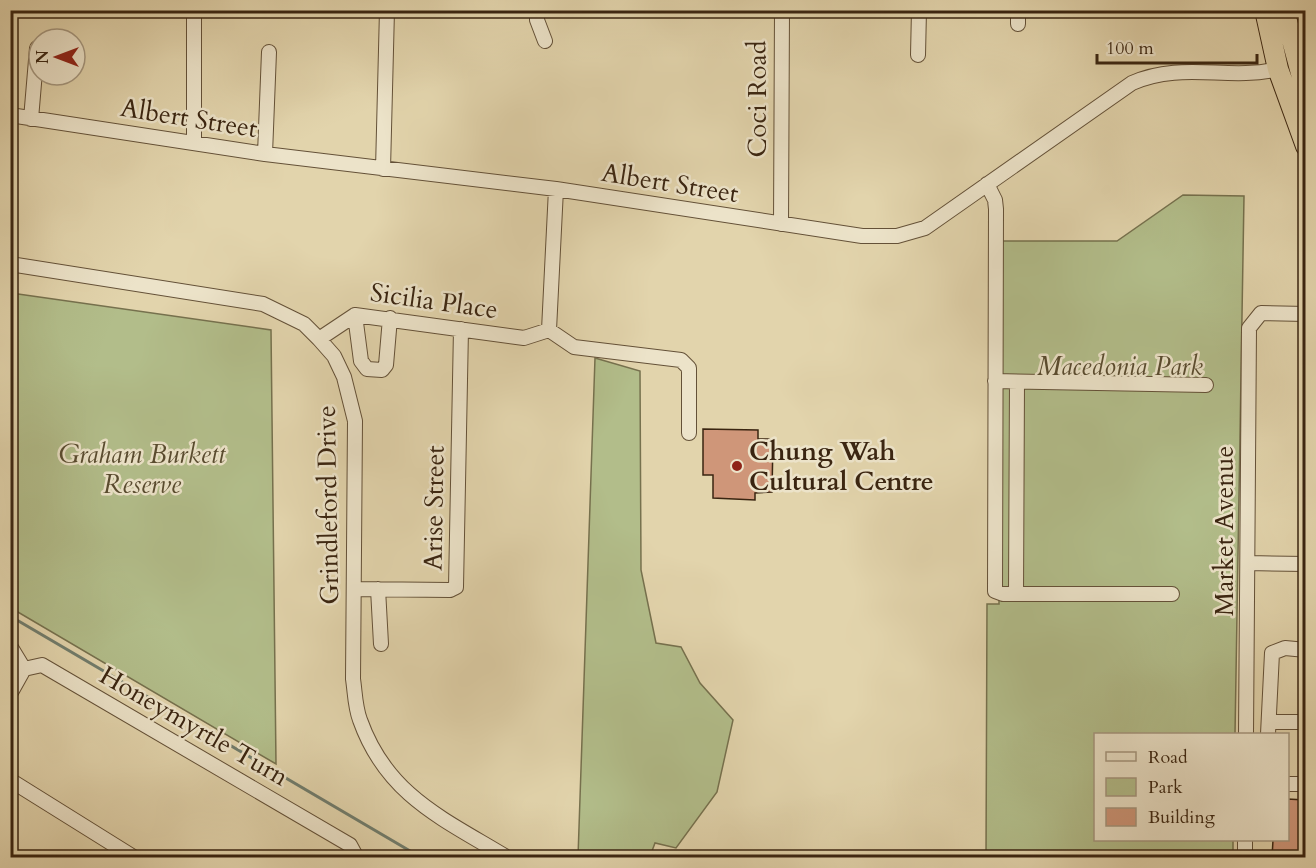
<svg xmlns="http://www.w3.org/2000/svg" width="1316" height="868" viewBox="0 0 1316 868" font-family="Cardo,serif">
<rect width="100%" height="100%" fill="#e2d4ac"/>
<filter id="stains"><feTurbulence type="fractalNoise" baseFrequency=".00333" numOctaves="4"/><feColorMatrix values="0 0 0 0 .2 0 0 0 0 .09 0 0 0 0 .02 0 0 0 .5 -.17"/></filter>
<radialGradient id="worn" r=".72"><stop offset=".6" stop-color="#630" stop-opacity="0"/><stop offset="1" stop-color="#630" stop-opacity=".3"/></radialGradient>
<!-- green -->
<path fill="#b2bd8a" stroke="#76714e" stroke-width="1.5" d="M 1183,195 L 1244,196 L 1235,734 L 1096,734 L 1096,840 L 1233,840 L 1233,857 L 986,858 L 987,604 L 999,604 L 999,241 L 1117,241 Z
M 11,293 L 271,330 L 276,764 L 11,608 Z
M 595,358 L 640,371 L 641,570 L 656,643 L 681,647 L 700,683 L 733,720 L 717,792 L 676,848 L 655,843 L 652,851 L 671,857 L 578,857 Z"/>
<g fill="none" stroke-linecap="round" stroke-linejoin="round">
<!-- stream -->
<path stroke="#717d6d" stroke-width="3" d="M 10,616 L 422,858"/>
</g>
<!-- building -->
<path fill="#cf9679" stroke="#3a2511" stroke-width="1.5" d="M 703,429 L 758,430 L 758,439 L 773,439 L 772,492 L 755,493 L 755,500 L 713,498 L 713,475 L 703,475 Z
M 1287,799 L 1305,800 L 1305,858 L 1272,858 L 1273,840 L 1287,840 Z"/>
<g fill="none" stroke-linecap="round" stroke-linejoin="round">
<!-- minor casing -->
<g stroke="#645138" stroke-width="16">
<path id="minor" d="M 537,10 L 537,20 L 545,41
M 1018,10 L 1018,24
M 918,55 L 919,10
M 10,115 L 265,154 L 556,189 L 862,236 L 897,236 L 925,228 L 1132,83 C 1182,61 1228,81 1278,69
M 31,119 L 37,48
M 194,143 L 194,10
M 265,154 L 269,52
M 383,169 L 387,10
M 987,184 L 995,200 L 996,209 L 995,591 L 1003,594 L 1172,594
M 781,224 L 782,10
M 10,264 L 263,304 L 304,324 L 319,339 L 334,356 L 344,377 L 355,421 L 353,679 C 355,692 355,707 360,720 C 387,796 444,819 508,858
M 355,315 L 361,361 L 367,369 L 382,370 L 386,365 L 390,318
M 549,330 L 574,347 L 681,360 L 689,368 L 689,433
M 549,330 L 556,189
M 319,339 L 355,315 L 524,338 L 549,330
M 995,381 L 1206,385
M 1248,563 L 1306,564
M 354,589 L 450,590 L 456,587 L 461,329
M 378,589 L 381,644
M 1016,594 L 1017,382
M 10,646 L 24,669
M 10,694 L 24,669 L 42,665 L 350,845 L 357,858
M 1269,722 L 1306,722
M 1246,734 L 1249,328 L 1261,313 L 1306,314
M 1268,734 L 1272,653 L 1285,648 L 1306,650
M 10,780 L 135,858
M 1288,784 L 1306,784
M 1245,858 L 1245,840"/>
</g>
<!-- highway casing -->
<g stroke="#3a2511" stroke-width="22">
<path id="highway" d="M 1265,10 L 1278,69 L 1306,146
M 1284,10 L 1306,92"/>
</g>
<!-- minor -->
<use href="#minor" stroke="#ece3c9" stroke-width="14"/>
<!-- highway -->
<use href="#highway" stroke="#e2d4ac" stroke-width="20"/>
</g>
<!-- markers -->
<circle fill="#8f2418" stroke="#ece3c9" stroke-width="2" cx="737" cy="466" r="6"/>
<g text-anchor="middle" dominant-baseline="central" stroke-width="5" stroke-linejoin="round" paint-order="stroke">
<!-- street labels -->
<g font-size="26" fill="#3a2511" stroke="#ece3c9">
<text transform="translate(757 99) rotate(-90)">Coci Road</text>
<text transform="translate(189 118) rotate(9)">Albert Street</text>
<text transform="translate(670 183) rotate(9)">Albert Street</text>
<text transform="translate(434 301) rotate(8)">Sicilia Place</text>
<text transform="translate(328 505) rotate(-91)">Grindleford Drive</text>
<text transform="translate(434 508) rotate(-89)">Arise Street</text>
<text transform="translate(1224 531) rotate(-90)">Market Avenue</text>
<text transform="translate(194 726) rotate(30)">Honeymyrtle Turn</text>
</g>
<!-- park labels -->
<g font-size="26" font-style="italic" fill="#584b2f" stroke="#ece3c9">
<text x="1120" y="366">Macedonia Park</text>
<text x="142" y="454">Graham Burkett<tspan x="142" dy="30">Reserve</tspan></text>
</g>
<!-- poi labels -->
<g font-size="26" font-weight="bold" fill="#3a2511" stroke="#ece3c9" text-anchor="start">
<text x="749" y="451">Chung Wah<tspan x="749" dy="30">Cultural Centre</tspan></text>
</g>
</g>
<!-- margin -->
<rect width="1316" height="868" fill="none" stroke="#e2d4ac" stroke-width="36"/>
<rect x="12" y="12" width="1292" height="844" fill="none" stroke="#3a2511" stroke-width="3"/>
<rect x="18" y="18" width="1280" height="832" fill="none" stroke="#3a2511" stroke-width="1.5"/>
<!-- legend -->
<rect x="1094" y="733" width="195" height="108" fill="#ece3c9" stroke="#a5977f" stroke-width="1.5"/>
<rect x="1106" y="752" width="30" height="9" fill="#ece3c9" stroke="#a5977f" stroke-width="1.5"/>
<text x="1148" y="763" font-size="18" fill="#3a2511">Road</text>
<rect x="1106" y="778" width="30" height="18" fill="#b2bd8a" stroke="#a5977f" stroke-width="1.5"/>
<text x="1148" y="793" font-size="18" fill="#3a2511">Park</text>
<rect x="1106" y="808" width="30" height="18" fill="#cf9679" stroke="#a5977f" stroke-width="1.5"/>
<text x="1148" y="823" font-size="18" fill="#3a2511">Building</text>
<!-- north arrow -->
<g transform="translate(57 57) rotate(270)"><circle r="28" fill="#ece3c9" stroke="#a5977f" stroke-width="1.5"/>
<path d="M0-4.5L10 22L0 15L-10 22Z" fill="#8f2418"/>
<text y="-9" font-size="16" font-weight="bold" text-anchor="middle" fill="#3a2511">N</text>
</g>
<!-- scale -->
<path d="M1097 54v9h160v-9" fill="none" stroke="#3a2511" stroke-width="3"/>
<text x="1106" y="54" font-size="18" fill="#3a2511" stroke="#ece3c9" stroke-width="4.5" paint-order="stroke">100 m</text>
<rect width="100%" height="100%" filter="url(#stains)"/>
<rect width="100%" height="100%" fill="url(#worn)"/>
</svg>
